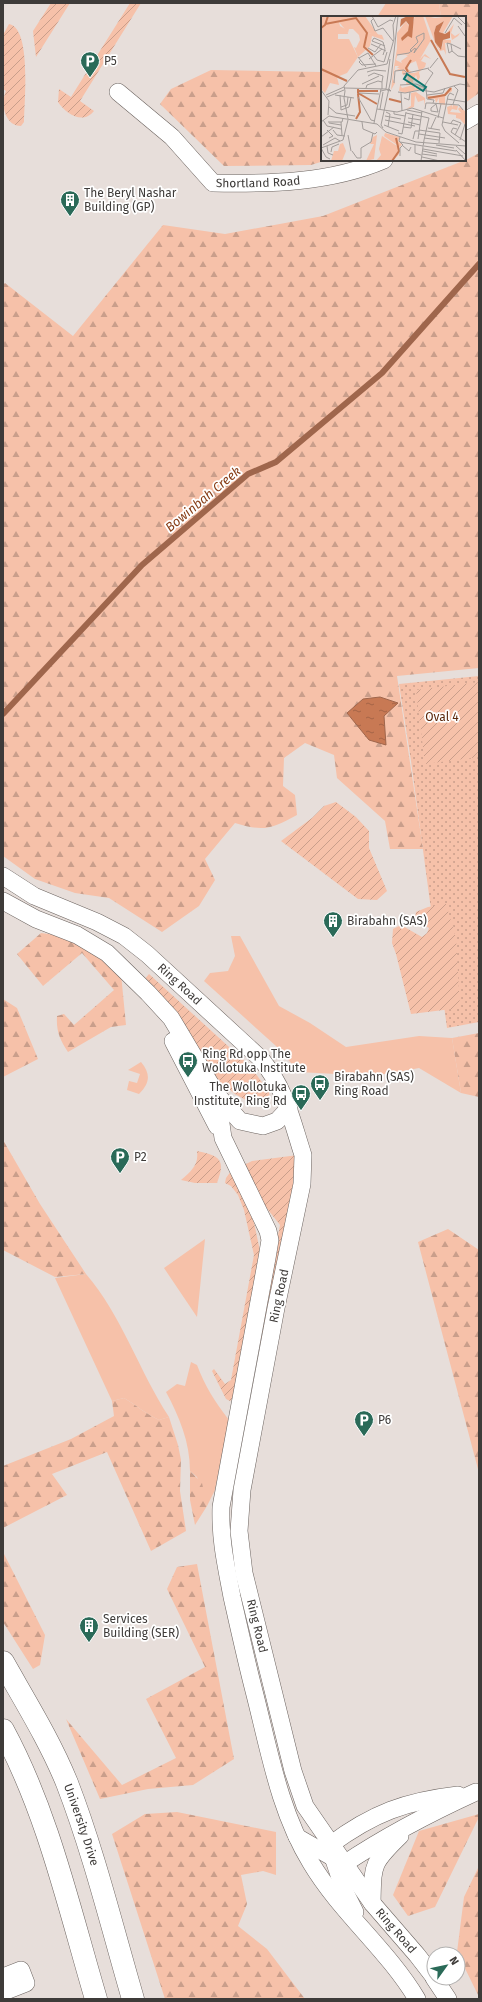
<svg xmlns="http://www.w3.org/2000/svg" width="482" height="2002" viewBox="0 0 482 2002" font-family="'Fira Sans',sans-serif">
<defs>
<pattern id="forest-firs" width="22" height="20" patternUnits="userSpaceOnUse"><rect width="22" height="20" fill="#f6c1a9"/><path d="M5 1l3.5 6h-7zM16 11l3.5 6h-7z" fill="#c99e8b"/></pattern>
<pattern id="park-dots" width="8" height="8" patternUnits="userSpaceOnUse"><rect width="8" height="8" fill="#f6c1a9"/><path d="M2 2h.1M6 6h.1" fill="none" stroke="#c99e8b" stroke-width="1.8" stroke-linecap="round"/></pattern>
<pattern id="garden-furrows" width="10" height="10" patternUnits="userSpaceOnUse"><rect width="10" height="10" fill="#f6c1a9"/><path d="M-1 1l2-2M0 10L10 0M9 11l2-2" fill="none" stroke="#c99e8b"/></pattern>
<pattern id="water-ripples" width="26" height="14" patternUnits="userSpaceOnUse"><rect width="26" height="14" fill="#c87954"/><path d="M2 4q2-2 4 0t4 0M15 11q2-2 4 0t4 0" fill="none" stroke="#a46447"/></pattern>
</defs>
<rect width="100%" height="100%" fill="#e7deda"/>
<!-- grass -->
<path fill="#f6c1a9" d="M 386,3 L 439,3 L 441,17 L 377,17 Z
M 231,936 L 240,936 L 279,1006 L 310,1023 L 346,1047 L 419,1036 L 452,1038 L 461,1093 L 419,1068 L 388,1074 L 336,1074 L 299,1072 L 276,1046 L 204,981 L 210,973 L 228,971 L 235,956 Z
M 141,1062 C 151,1074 150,1083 139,1094 L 127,1090 L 129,1081 L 137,1083 L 140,1074 L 128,1070 Z
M 205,1239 L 197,1317 L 164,1268 Z
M 86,1274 C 122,1316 139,1371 169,1417 L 159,1420 C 146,1414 136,1405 124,1398 L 112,1401 L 55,1278 Z
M 191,1362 L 197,1365 C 205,1386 215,1402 229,1420 L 215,1490 L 207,1506 L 197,1477 L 190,1471 C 190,1442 179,1416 166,1392 L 177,1384 L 185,1386 Z"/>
<!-- forest -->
<path fill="url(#forest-firs)" d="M 439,3 L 479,3 L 479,93 L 465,103 L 465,17 L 441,17 Z
M 211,70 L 322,72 L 322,160 L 327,160 L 311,165 L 224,166 L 160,104 L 171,89 Z
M 479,153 L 479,668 L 397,676 L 423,849 L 390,849 L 385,821 L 337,778 L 334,755 L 305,743 L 284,758 L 283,786 L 295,795 L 297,815 C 271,829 264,832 235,823 L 205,859 L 215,880 L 199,906 L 162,932 L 109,898 L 75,893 L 35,879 L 3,856 L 3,285 L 5,283 L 73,336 L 163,225 L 225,234 L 323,216 L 468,159 Z
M 41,933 L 71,937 L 121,974 L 126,1025 L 111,1027 L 68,1052 C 60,1040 56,1031 57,1016 L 64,1014 L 74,1025 L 114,990 L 82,953 L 43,986 L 17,954 Z
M 3,999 L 17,1008 L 38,1059 L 3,1077 Z
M 479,1033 L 479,1097 L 461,1093 L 452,1038 Z
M 3,1140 L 40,1204 L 86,1274 L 55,1277 L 3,1250 Z
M 448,1229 L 479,1250 L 479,1473 L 418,1242 Z
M 124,1398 C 136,1405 146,1414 159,1420 L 169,1417 L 178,1445 L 181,1460 L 180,1491 L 186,1531 L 151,1551 L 107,1452 L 52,1474 L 67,1495 L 3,1528 L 3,1466 L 71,1439 L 114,1416 L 112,1401 Z
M 190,1471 L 202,1483 L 207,1506 L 195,1525 L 190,1500 Z
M 3,1552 L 45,1635 L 40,1665 L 33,1669 L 3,1622 Z
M 197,1564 L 234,1759 L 193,1785 L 148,1789 L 100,1799 L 66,1719 L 122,1785 L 176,1758 L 146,1699 L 205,1667 L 167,1589 L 177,1567 Z
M 177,1812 L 276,1832 L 276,1875 L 263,1871 L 241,1875 L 247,1904 L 238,1926 L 267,1949 L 305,1999 L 165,1999 L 112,1834 L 145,1814 Z
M 479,1814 L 479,1817 L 435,1907 L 408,1916 L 393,1895 L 419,1831 Z
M 479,1866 L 479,1997 L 457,1952 L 464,1897 Z"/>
<!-- park -->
<path fill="url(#park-dots)" d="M 479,676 L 479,1022 L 447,1028 L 411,761 L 399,684 Z"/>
<!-- garden -->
<path fill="url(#garden-furrows)" d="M 51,3 L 70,3 L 36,57 L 33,31 Z
M 130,3 L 141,3 L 80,101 L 94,111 C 83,125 66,114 58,102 L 59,89 L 71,97 Z
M 9,24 C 32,28 24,103 24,122 L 21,126 C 5,126 0,104 6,91 L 3,89 L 3,35 Z
M 479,682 L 479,757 L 425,764 L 416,690 Z
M 336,802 L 356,817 L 369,831 L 369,848 L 387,891 L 377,900 L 358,899 L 281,841 L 312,818 L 324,806 Z
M 446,904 L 456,938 L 460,1008 L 411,1014 L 396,954 L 392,943 L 393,929 L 401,925 L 422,937 L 427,933 L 429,928 L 415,920 L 416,912 L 428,907 Z
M 149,974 L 251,1067 L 269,1092 L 270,1098 L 268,1103 L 261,1106 L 253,1104 L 235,1094 L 218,1080 L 144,980 Z
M 197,1151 C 220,1156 226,1159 217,1183 L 195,1183 L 181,1180 C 191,1171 199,1165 197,1151 Z
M 298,1155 L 299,1159 L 273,1306 L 260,1344 L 257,1344 L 280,1225 L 265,1206 L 244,1165 L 252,1161 Z
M 231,1171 L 252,1213 L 260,1251 L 233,1398 L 230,1401 L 226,1399 L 212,1371 L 214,1369 L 225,1384 L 231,1380 L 254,1255 L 244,1210 L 238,1195 L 231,1186 L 225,1183 L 226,1178 Z"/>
<!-- water -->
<path fill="url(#water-ripples)" stroke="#9f664c" d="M 380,697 L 398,703 L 384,716 L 386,745 L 369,740 L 347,713 L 363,699 Z"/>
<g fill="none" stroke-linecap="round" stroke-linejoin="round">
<!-- stream -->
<path stroke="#9f664c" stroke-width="6" d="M 3,714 L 142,565 L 248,474 L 276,462 L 382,373 L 479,264"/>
<!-- minor casing -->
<g stroke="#6b635f" stroke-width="18">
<g id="minor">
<path id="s1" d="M 118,92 L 172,137 L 213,183 C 270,184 330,183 384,160"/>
<path d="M 465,121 L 479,113"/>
<path id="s2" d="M 3,876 L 34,896 L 97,922 L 124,936 L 147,954 L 261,1059 C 286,1090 291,1118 303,1155 L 302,1184 L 276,1308 L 242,1490 L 239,1531 L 244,1573 L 293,1771 L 305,1806 L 372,1903 L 417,1955 L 434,1977"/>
<path d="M 3,901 L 36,919 L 77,935 L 107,953 L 148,993 L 171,1018 L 217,1095 L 223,1138 L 268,1231 L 270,1240 L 267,1258 L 221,1507 C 220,1540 226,1565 232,1597 C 239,1628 246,1660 254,1691 C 269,1749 279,1811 311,1863 C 341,1913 387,1949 417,1999"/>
<path d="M 173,1041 L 217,1126"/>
<path d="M 217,1095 L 240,1121 L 263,1126 L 277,1121 L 289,1108"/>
<path d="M 297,1837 L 344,1864 C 386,1836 430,1813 476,1792"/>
<path d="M 330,1845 C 373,1813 406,1801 458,1795"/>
<path d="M 333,1857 L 344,1890 L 355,1912"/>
<path d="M 372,1903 C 373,1865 371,1864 400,1836"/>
<path d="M 3,1977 L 21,1970 L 26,1983 L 3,1992"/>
<path d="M 434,1978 L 448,1999"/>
</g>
</g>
<!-- secondary casing -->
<g stroke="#6b635f" stroke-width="23">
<g id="secondary">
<path id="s3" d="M 3,1662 C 25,1701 50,1741 67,1783 C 94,1853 112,1927 133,1999"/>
<path d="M 3,1730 C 48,1813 69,1908 96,1999"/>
</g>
</g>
<!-- minor -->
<use href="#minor" stroke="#fff" stroke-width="17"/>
<!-- secondary -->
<use href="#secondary" stroke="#fff" stroke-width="22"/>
</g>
<!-- icons -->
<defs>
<g id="parking-pin" transform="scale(1)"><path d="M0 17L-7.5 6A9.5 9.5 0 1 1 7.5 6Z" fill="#2a6a58" stroke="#fff"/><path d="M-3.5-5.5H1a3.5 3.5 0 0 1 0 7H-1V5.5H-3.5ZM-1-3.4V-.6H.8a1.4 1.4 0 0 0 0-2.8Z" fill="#fff"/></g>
<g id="building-pin" transform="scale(1)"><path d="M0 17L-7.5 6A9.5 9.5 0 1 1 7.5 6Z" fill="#2a6a58" stroke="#fff"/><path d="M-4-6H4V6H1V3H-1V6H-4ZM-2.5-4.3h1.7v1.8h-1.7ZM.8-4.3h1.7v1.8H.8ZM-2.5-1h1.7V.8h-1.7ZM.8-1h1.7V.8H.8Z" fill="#fff"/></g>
<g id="bus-pin" transform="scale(1)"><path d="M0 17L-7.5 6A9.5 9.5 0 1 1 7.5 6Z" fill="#2a6a58" stroke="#fff"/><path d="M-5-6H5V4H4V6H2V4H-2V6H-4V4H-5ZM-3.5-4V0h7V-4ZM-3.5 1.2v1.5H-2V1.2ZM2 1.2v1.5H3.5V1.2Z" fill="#fff"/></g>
</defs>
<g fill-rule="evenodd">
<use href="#parking-pin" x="90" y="61"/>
<use href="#building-pin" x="70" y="200"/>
<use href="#building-pin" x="333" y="921"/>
<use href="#bus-pin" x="188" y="1061"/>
<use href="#bus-pin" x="320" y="1084"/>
<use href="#bus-pin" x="301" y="1094"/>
<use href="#parking-pin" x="120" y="1157"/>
<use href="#parking-pin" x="364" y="1420"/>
<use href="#building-pin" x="89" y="1626"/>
</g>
<g text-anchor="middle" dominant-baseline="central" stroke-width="3.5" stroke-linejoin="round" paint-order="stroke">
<!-- poi labels -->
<g font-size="12" fill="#3e3b39" stroke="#fff" text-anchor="start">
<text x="104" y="61">P5</text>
<text x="84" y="193">The Beryl Nashar<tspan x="84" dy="14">Building (GP)</tspan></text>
<text x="347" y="921">Birabahn (SAS)</text>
<text x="202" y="1054">Ring Rd opp The<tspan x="202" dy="14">Wollotuka Institute</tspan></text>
<text x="334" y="1077">Birabahn (SAS)<tspan x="334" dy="14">Ring Road</tspan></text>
<text x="287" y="1087" text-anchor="end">The Wollotuka<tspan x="287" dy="14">Institute, Ring Rd</tspan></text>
<text x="134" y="1157">P2</text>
<text x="378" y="1420">P6</text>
<text x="103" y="1619">Services<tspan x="103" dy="14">Building (SER)</tspan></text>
</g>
<!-- street labels -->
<g font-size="12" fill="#3e3b39" stroke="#fff">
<text stroke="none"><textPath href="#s1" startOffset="177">Shortland Road</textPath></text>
<text stroke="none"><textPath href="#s2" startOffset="209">Ring Road</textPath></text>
<text transform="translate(279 1296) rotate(-78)">Ring Road</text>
<text stroke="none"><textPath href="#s2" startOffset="904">Ring Road</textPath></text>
<text stroke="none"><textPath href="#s3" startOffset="181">University Drive</textPath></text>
<text stroke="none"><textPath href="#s2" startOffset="1245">Ring Road</textPath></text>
</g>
<!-- park labels -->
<g font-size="12" fill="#5b280c" stroke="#fff">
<text x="442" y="717">Oval 4</text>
</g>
<!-- water labels -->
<g font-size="13" font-style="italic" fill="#883e17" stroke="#fff">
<text transform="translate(203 499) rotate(-40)">Bowinbah Creek</text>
</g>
</g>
<!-- overview -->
<g transform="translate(321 16)">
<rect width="145" height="145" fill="#e7deda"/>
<path d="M 31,0 L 40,5 L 47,17 L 61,19 L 63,24 L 51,20 L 49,30 L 37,41 L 33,31 L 35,32 L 39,24 L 38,19 L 32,13 L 28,13 L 27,17 L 18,6 ZM 94,0 L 102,0 L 110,24 L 99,43 L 86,38 L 76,39 L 76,17 L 85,5 L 87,9 L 91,10 ZM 104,0 L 114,2 L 132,0 L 122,17 L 125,18 L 133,8 L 130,17 L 134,20 L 139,17 L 137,20 L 131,24 L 129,16 L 124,18 L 118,16 L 123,5 L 115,10 L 113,17 L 118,33 L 121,32 L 122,24 L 130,24 L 130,27 L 124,27 L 125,39 L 123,34 L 119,35 L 115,29 Z" fill="#f6c1a9"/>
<path d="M 104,25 L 102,30 L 96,34 L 95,39 L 97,36 L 99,39 L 96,41 L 99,43 L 104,38 L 110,43 L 103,40 L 100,45 L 105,47 L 104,51 L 98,56 L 99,61 L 97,65 L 95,59 L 92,65 L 94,73 L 98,70 L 106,74 L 98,71 L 99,73 L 85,77 L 78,75 L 79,69 L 81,72 L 92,69 L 85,68 L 87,61 L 81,58 L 81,54 L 74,55 L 79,52 L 76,52 L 78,50 L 74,50 L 72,63 L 74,67 L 70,74 L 72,57 L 77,26 L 80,26 L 75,44 L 81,47 L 80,45 L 87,40 L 82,38 L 95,40 L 89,37 L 95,37 L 96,33 ZM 95,45 L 98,55 L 93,56 L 97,57 L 87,57 L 87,59 L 86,56 L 91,56 L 87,53 L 88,48 ZM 95,76 L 104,82 L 104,90 L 103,84 L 97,86 L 94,79 L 93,91 L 85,93 L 90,90 L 90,77 ZM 56,119 L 53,143 L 45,145 L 53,128 L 49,128 L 52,121 ZM 61,120 L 79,132 L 78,138 L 72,145 L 55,145 L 60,139 L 58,133 ZM 22,127 L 25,135 L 21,145 L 10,145 L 13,135 L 17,135 L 19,128 Z" fill="#f6c1a9" fill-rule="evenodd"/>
<path d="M 0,0 L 31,0 L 18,6 L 19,10 L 26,14 L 27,18 L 17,18 L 17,23 L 28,23 L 37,41 L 26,57 L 16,61 L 18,69 L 9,67 L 4,77 L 0,73 ZM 34,0 L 44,0 L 58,20 L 47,17 Z" fill="#f6c1a9"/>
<path d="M 131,71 L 131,75 L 124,80 L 124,89 L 118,88 L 118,82 L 115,87 L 114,83 L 106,82 L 106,79 L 114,81 L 123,78 ZM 131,89 L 131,92 L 132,89 L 137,90 L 136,94 L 131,93 L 129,96 L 140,97 L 137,93 L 139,91 L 145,96 L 145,110 L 139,103 L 135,102 L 135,99 L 127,98 L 126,91 ZM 64,117 L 79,121 L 77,125 L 81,128 L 79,131 L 63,120 Z" fill="#f6c1a9"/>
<path d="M 87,0 L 93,0 L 91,22 L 87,20 L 81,25 L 80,22 L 87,15 L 88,9 L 85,5 L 79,11 L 80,3 ZM 123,5 L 118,16 L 124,18 L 129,15 L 129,22 L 122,24 L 120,34 L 114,26 L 113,17 L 115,10 Z" fill="#c87954"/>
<path fill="none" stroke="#c87954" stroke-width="2" d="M 4,8 L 35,2 L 46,17 L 43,31 L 52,39M 0,12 L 4,9 L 7,0M 0,16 L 0,35M 110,24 L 129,58 L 144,61M 0,53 L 26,65M 87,56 L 85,52 L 90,44M 37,73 L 37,77 L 56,88M 37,75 L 57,75M 107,82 L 124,79 L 130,72M 68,83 L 80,86M 35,103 L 39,96 L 37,78M 71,145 L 78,135 L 75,122"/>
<path fill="none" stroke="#a39d9a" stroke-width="1" d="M 51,0 L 57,11 L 69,4 L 72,5M 136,0 L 145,9M 52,3 L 50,5 L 54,15 L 62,12M 137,10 L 144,20M 62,12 L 72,25M 124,17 L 133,2 L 141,9M 51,25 L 53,22 L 62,26 L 64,33 L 62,39M 51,25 L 64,30M 50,28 L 65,35M 130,28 L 126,27 L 128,37 L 131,35M 47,32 L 54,36 L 60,28M 131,35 L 130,28 L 140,33M 131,35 L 137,40 L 145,41M 91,36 L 89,34 L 97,26 L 95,21 L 103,17 L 103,23 L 93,37 L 95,32M 76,39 L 88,37 L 94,32M 53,40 L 56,44 L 63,46 L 66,36M 37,41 L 45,51M 38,42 L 47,37 L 55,50M 48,43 L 61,33M 40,44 L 38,46 L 41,49 L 55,48M 109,52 L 117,42M 46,56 L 53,54 L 65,55M 82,58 L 108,52M 47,60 L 53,57 L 62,60 L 61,66M 73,67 L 74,55 L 83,54 L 86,57M 41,68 L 58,60M 79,69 L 95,68 L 105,72 L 106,83 L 113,84 L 112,87M 23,72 L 65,73 L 69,43M 45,72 L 46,69 L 57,65 L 61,66 L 61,73M 102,72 L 112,57 L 107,53M 0,74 L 8,85 L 7,99M 24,75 L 23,82 L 27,103M 24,75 L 23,70 L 37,54 L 66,48 L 73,23 L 72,9 L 75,0M 60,75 L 68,73 L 70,75 L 66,74M 77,76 L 84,77 L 99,74 L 113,76 L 139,68 L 145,69M 38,77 L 58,78M 80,77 L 81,95M 5,79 L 23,71M 14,79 L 33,82M 19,79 L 20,94M 106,79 L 122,77 L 124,72M 133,79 L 129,77 L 127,80 L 121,109 L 124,115 L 138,127M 6,81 L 23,74M 37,81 L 50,104 L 54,105M 83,82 L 88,84 L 89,76M 126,83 L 145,86M 115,88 L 110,92 L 110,95 L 117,96 L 115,88M 132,88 L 137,74 L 133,70M 8,91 L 15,97 L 34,100M 20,91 L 26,89 L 27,81M 56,93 L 76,96 L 91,92 L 122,102M 59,93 L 62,76M 104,93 L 105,87 L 109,87 L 138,89 L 142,94M 20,94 L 28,91 L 30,81M 86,94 L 101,97M 65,96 L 69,98 L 67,111M 73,96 L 73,98 L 84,100M 85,97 L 108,102 L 103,124M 64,100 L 80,103M 87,102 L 100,104M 117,102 L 120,88M 2,104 L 6,110 L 20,113M 64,104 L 94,110M 0,106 L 8,100 L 13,101 L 56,108 L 65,116 L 95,126 L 145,130M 7,106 L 21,106 L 22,102M 20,106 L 21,119M 41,106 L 42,113 L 54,118 L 56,116M 87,106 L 99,109M 122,106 L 137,109M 8,107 L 20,109M 53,107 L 60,73M 130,107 L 132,104 L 140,107 L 134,119M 63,109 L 78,115M 82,111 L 90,112 L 92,98M 62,112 L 60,109 L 70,63 L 77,0M 107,112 L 119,114M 110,112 L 115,101M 136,113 L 132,112 L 130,116 L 145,126M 6,114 L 12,120 L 8,122M 12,114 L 16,119 L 24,120M 98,114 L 119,117 L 118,127M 77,117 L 81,118 L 85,96M 98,118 L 124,122M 27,119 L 30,135M 0,121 L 13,111M 103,122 L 118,124M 92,123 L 94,115 L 98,115M 97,123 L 101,95M 22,124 L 27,104M 139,124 L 144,108M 79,126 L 102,130M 2,129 L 14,122 L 19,125M 94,129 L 94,137 L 100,139M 115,129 L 133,132M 6,130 L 7,137 L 12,139M 82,130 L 88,135 L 90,131M 103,130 L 135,135M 135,130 L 144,138M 0,132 L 22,124M 0,132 L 5,141 L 9,143M 102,133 L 142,140M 135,134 L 145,145M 31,135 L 36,142 L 40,142 L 40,132 L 50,126 L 52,117M 102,135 L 116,138M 10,136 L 11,131 L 18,128M 101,138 L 116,140M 79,140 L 79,132 L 82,129 L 78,125 L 79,121M 101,141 L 119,145M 100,145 L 103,124"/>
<path fill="#0f766e" fill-opacity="0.15" stroke="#0f766e" stroke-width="2" d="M 86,58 L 105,71 L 102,75 L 83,63 Z"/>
<rect width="145" height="145" fill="none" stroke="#3e3b39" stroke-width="2"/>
</g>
<!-- border -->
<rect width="482" height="2002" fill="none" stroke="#3e3b39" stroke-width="8"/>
<!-- north arrow -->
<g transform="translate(446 1966) rotate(57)"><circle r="19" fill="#ffffff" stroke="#b2b1b0"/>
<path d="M0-3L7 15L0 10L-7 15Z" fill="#2a6a58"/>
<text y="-6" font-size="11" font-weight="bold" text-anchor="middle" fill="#3e3b39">N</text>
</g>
</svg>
